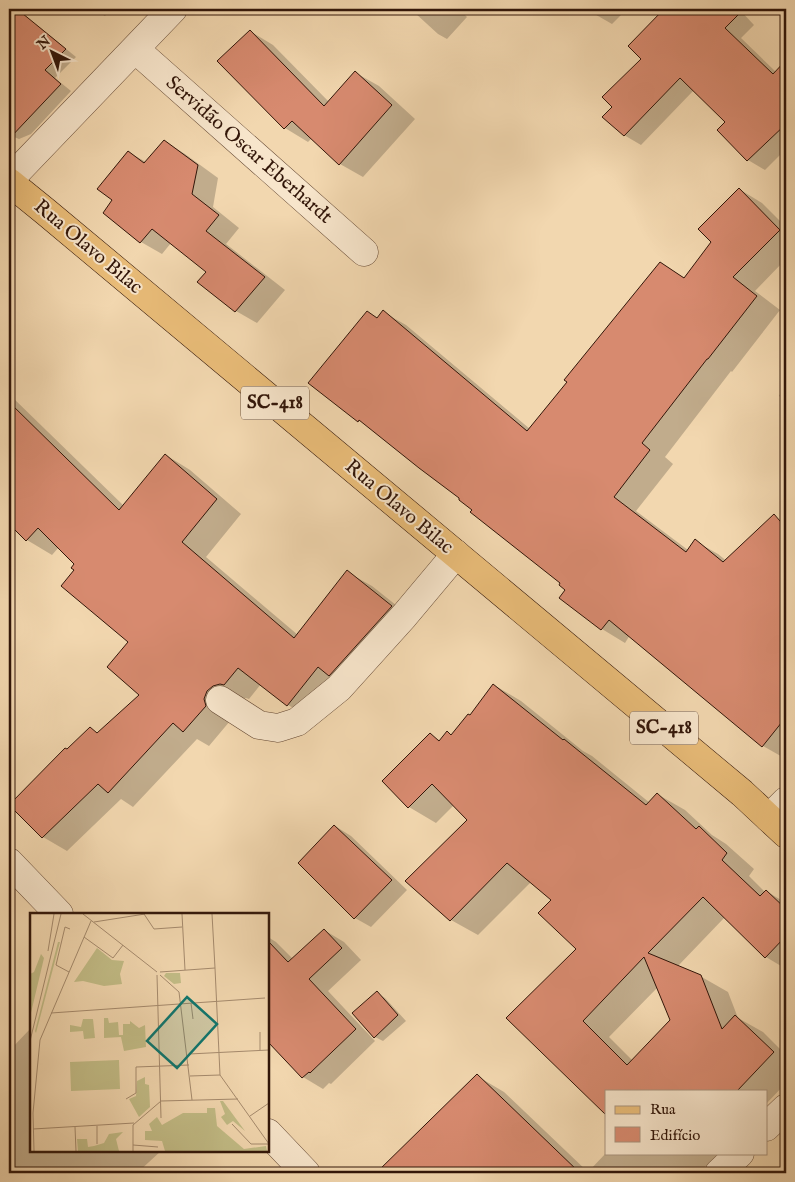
<svg xmlns="http://www.w3.org/2000/svg" width="795" height="1182" viewBox="0 0 795 1182" font-family="'IM FELL English',serif">
<rect width="100%" height="100%" fill="#f2d7af"/>
<filter id="stains"><feTurbulence type="fractalNoise" baseFrequency=".004" numOctaves="4"/><feColorMatrix values="0 0 0 0 .2 0 0 0 0 .09 0 0 0 0 .02 0 0 0 .5 -.17"/></filter>
<radialGradient id="worn" r=".72"><stop offset=".6" stop-color="#630" stop-opacity="0"/><stop offset="1" stop-color="#630" stop-opacity=".3"/></radialGradient>
<!-- shadow -->
<path fill="#0003" fill-rule="evenodd" d="M 9,9 L 13,9 L 26,19 L 37,25 L 76,57 L 55,78 L 71,91 L 31,134 L 19,139 L 9,135 Z
M 93,9 L 111,9 L 105,16 Z
M 419,9 L 459,9 L 467,17 L 447,39 L 438,34 L 415,13 Z
M 588,9 L 629,9 L 625,13 L 624,12 L 612,24 L 591,12 Z
M 666,9 L 739,9 L 754,25 L 741,38 L 776,72 L 782,67 L 786,69 L 786,149 L 765,170 L 748,160 L 719,130 L 726,122 L 694,90 L 641,145 L 624,135 L 614,107 L 643,59 L 650,24 Z
M 250,31 L 273,45 L 329,102 L 356,73 L 379,86 L 415,119 L 363,177 L 340,164 L 312,138 L 308,142 L 285,128 Z
M 164,141 L 185,154 L 218,178 L 213,207 L 239,228 L 226,244 L 285,290 L 257,323 L 236,311 L 198,281 L 207,271 L 171,243 L 162,254 L 141,242 L 114,200 L 128,152 L 146,162 Z
M 739,189 L 762,203 L 786,227 L 786,259 L 755,291 L 780,310 L 732,372 L 731,371 L 665,457 L 673,464 L 636,511 L 688,550 L 695,541 L 718,554 L 733,566 L 779,521 L 786,526 L 786,759 L 763,746 L 630,635 L 625,643 L 602,629 L 560,598 L 567,590 L 562,583 L 460,497 L 369,426 L 359,420 L 310,383 L 368,312 L 378,318 L 383,312 L 406,325 L 530,429 L 569,382 L 660,264 L 685,278 L 713,242 Z
M 786,384 L 786,400 L 779,396 Z
M 9,394 L 124,506 L 166,455 L 190,470 L 241,514 L 206,557 L 298,635 L 347,572 L 372,586 L 416,621 L 313,719 L 288,705 L 261,684 L 249,699 L 246,698 L 239,700 L 230,721 L 209,746 L 197,739 L 133,807 L 121,799 L 67,851 L 43,837 L 67,750 L 90,728 L 98,733 L 141,695 L 130,641 L 76,570 L 75,564 L 59,547 L 52,555 L 27,540 L 9,523 L 9,517 L 18,508 L 9,499 Z
M 494,685 L 521,701 L 583,751 L 592,756 L 650,803 L 657,794 L 685,810 L 712,835 L 726,844 L 754,869 L 749,876 L 765,892 L 766,891 L 786,903 L 786,969 L 766,957 L 725,917 L 677,967 L 700,976 L 728,992 L 738,1018 L 763,1032 L 786,1055 L 786,1083 L 766,1104 L 766,1091 L 606,1091 L 606,1113 L 508,1018 L 578,948 L 553,900 L 531,882 L 478,935 L 451,920 L 469,820 L 454,805 L 436,823 L 409,807 L 430,735 L 441,741 L 452,736 L 470,716 ZM 658,987 L 672,1020 L 633,1061 L 609,1037 Z
M 335,826 L 351,836 L 407,890 L 371,927 L 355,918 Z
M 324,930 L 344,942 L 361,960 L 328,991 L 375,1041 L 331,1084 L 329,1083 L 323,1089 L 303,1077 L 268,1042 L 268,937 L 276,942 L 293,959 Z
M 377,993 L 385,998 L 406,1021 L 383,1041 L 375,1037 Z
M 31,1028 L 31,1151 L 161,1151 L 137,1173 L 9,1173 L 9,1051 Z
M 477,1076 L 504,1092 L 588,1172 L 606,1153 L 719,1153 L 699,1173 L 381,1173 L 379,1172 Z
M 786,1165 L 786,1173 L 778,1173 Z"/>
<!-- building -->
<path fill="#d78a6f" stroke="#321609" fill-rule="evenodd" d="M 9,9 L 17,9 L 66,49 L 45,70 L 61,84 L 9,139 Z
M 664,9 L 744,9 L 725,28 L 773,74 L 786,60 L 786,124 L 747,161 L 717,130 L 725,122 L 680,78 L 624,136 L 602,117 L 612,107 L 602,97 L 641,59 L 628,46 Z
M 250,30 L 324,106 L 355,71 L 392,105 L 339,165 L 292,121 L 284,129 L 217,61 Z
M 164,140 L 198,165 L 192,194 L 219,215 L 206,231 L 265,277 L 235,312 L 197,282 L 206,272 L 152,229 L 140,243 L 103,213 L 112,200 L 97,189 L 128,151 L 144,163 Z
M 739,188 L 780,230 L 733,277 L 757,296 L 708,359 L 707,359 L 642,443 L 650,450 L 614,497 L 686,552 L 695,539 L 723,562 L 774,514 L 786,528 L 786,717 L 762,747 L 609,620 L 601,630 L 559,598 L 565,590 L 559,585 L 560,583 L 470,512 L 472,510 L 459,500 L 459,498 L 419,468 L 359,420 L 358,422 L 308,383 L 367,311 L 377,318 L 383,310 L 527,431 L 567,382 L 564,380 L 660,262 L 684,278 L 711,242 L 698,229 Z
M 9,402 L 119,510 L 165,454 L 217,499 L 182,542 L 294,638 L 347,570 L 392,606 L 329,676 L 318,667 L 287,706 L 238,668 L 224,685 L 220,684 L 213,686 L 207,691 L 204,699 L 206,706 L 183,732 L 173,723 L 108,793 L 98,784 L 42,838 L 9,805 L 65,748 L 67,749 L 90,727 L 97,733 L 139,695 L 107,667 L 128,642 L 61,586 L 74,570 L 71,568 L 74,564 L 38,528 L 26,541 L 9,524 Z
M 493,684 L 563,740 L 564,739 L 646,805 L 657,793 L 696,829 L 699,826 L 727,853 L 722,860 L 760,896 L 766,890 L 786,909 L 786,936 L 765,958 L 703,897 L 648,953 L 701,975 L 722,1029 L 735,1015 L 774,1052 L 737,1091 L 606,1091 L 606,1115 L 506,1018 L 576,949 L 538,913 L 551,900 L 507,863 L 450,921 L 405,881 L 467,820 L 432,784 L 408,808 L 382,781 L 430,733 L 439,741 L 447,731 L 451,735 L 468,714 L 470,715 ZM 644,957 L 670,1020 L 627,1065 L 583,1021 Z
M 334,825 L 392,880 L 354,919 L 298,863 Z
M 324,929 L 342,948 L 309,979 L 356,1029 L 310,1073 L 309,1072 L 302,1078 L 268,1042 L 268,941 L 288,962 Z
M 377,991 L 398,1015 L 374,1038 L 352,1013 Z
M 477,1074 L 580,1173 L 376,1173 Z"/>
<g fill="none" stroke-linecap="round" stroke-linejoin="round">
<!-- minor casing -->
<g stroke="#624632" stroke-width="29">
<path id="minor" d="M 135,49 L 364,252
M 9,180 L 173,9
M 220,700 L 259,725 L 278,728 L 297,722 L 339,688 L 404,616 L 456,554
M 769,818 L 786,801
M 9,862 L 59,914
M 766,1127 L 786,1108
M 268,1133 L 306,1173
M 719,1173 L 740,1153"/>
</g>
<!-- major casing -->
<g stroke="#321609" stroke-width="29">
<path id="major" d="M 9,182 L 46,212 L 742,793 L 786,834"/>
</g>
<!-- minor -->
<use href="#minor" stroke="#f7e5cb" stroke-width="28"/>
<!-- major -->
<use href="#major" stroke="#e9bc78" stroke-width="28"/>
</g>
<g text-anchor="middle" dominant-baseline="central" stroke-width="4" stroke-linejoin="round" paint-order="stroke">
<!-- shield labels -->
<g fill="#f7e5cb" stroke="#6d5443" stroke-width="1">
<rect x="241" y="386.5" width="68" height="33" rx="4"/>
<rect x="630" y="711.5" width="68" height="33" rx="4"/>
</g>
<g font-size="19" font-weight="bold" fill="#321609">
<text x="275" y="403">SC-418</text>
<text x="664" y="728">SC-418</text>
</g>
<!-- street labels -->
<g font-size="20" fill="#321609" stroke="#f7e5cb">
<text transform="translate(249 150) rotate(41)">Servidão Oscar Eberhardt</text>
<text transform="translate(88 247) rotate(40)">Rua Olavo Bilac</text>
<text transform="translate(399 507) rotate(40)">Rua Olavo Bilac</text>
</g>
</g>
<!-- overview -->
<g transform="translate(30 913)">
<rect width="239" height="239" fill="#f2d7af"/>
<path d="M 28,29 L 30,29 L 6,120 L 5,118 ZM 67,35 L 82,47 L 94,48 L 90,61 L 92,71 L 74,73 L 53,68 L 44,69 ZM 11,41 L 14,45 L 0,104 L 0,61 L 4,59 ZM 136,60 L 150,60 L 151,70 L 144,71 L 134,63 ZM 74,105 L 78,105 L 79,110 L 88,109 L 89,122 L 93,122 L 93,111 L 100,111 L 100,108 L 109,115 L 115,112 L 116,134 L 94,138 L 91,124 L 74,125 ZM 53,106 L 63,106 L 65,125 L 54,126 L 53,118 L 40,119 L 40,112 L 51,114 ZM 89,147 L 90,176 L 41,178 L 40,149 ZM 115,164 L 115,171 L 119,172 L 120,194 L 109,204 L 99,186 L 106,183 L 107,168 ZM 190,188 L 193,188 L 215,218 L 203,208 L 197,212 L 191,204 L 195,201 ZM 177,195 L 185,195 L 187,213 L 214,236 L 236,233 L 237,238 L 135,238 L 132,228 L 115,227 L 115,218 L 122,218 L 119,211 L 127,204 L 132,212 L 153,200 L 177,200 ZM 93,219 L 86,226 L 89,238 L 48,238 L 47,226 L 57,226 L 58,234 L 64,233 L 74,230 L 79,221 Z" fill="#c2bc86"/>
<path fill="none" stroke="#a58a6d" stroke-width="1" d="M 53,1 L 127,59M 114,1 L 124,16 L 152,14M 152,1 L 155,57M 182,1 L 185,55M 64,9 L 115,1M 54,24 L 83,45 L 93,32M 18,38 L 24,1M 39,59 L 26,52 L 35,14 L 40,16M 130,59 L 185,55 L 190,162 L 239,231M 127,62 L 131,205M 130,62 L 149,79 L 162,187M 161,90 L 163,106M 21,100 L 235,85M 230,119 L 230,137M 0,128 L 31,1M 159,141 L 239,137M 160,163 L 190,162M 96,186 L 106,180 L 106,154 L 159,152M 220,203 L 239,190M 202,211 L 221,231 L 239,231M 67,213 L 67,231M 45,214 L 46,238M 3,216 L 104,210M 103,232 L 128,234M 4,238 L 3,200 L 10,127 L 61,8M 103,238 L 103,212 L 131,188 L 208,186"/>
<path fill="#0f766e" fill-opacity="0.15" stroke="#0f766e" stroke-width="2.5" d="M 157,84 L 187,111 L 147,155 L 117,128 Z"/>
<rect width="239" height="239" fill="none" stroke="#321609" stroke-width="2.5"/>
</g>
<!-- margin -->
<rect width="795" height="1182" fill="none" stroke="#f2d7af" stroke-width="30"/>
<rect x="10" y="10" width="775" height="1162" fill="none" stroke="#321609" stroke-width="2.5"/>
<rect x="15" y="15" width="765" height="1152" fill="none" stroke="#321609"/>
<!-- legend -->
<rect x="605" y="1090" width="162" height="65" fill="#f7e5cb" stroke="#a8927d"/>
<rect x="615" y="1106" width="25" height="8" fill="#e9bc78" stroke="#a8927d"/>
<text x="650" y="1114" font-size="15" fill="#321609">Rua</text>
<rect x="615" y="1127" width="25" height="15" fill="#d78a6f" stroke="#a8927d"/>
<text x="650" y="1140" font-size="15" fill="#321609">Edifício</text>
<!-- north arrow -->
<g transform="translate(52 52) rotate(318)" stroke="#f7e5cb" stroke-width="4" paint-order="stroke">
<path d="M0-4L9 19L0 12L-9 19Z" fill="#321609"/>
<text y="-8" font-size="14" font-weight="bold" text-anchor="middle" fill="#321609">N</text>
</g>
<rect width="100%" height="100%" filter="url(#stains)"/>
<rect width="100%" height="100%" fill="url(#worn)"/>
</svg>
